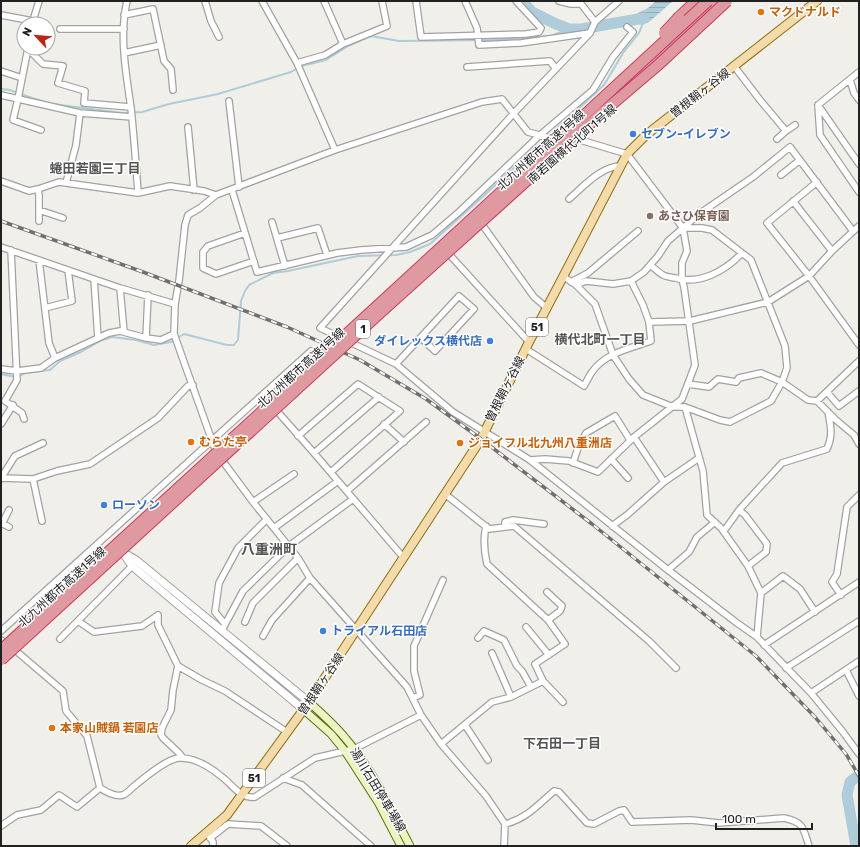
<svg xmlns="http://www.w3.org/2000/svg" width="860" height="847" viewBox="0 0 860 847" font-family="Rubik,'Noto Sans JP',sans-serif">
<defs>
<pattern id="water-rules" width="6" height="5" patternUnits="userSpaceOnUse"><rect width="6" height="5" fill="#aeccd9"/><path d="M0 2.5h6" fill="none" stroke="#95afba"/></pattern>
</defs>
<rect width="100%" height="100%" fill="#f0efe9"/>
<!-- water -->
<path fill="url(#water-rules)" d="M 656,1 L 673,1 L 649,22 L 642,25 L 631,21 L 632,16 L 648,8 Z"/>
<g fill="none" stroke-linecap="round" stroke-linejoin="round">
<!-- stream -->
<path stroke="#aeccd9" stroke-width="2" d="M 1,89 L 10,90 L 32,98 L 53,104 L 122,113 L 142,112 L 169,104 L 218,94 L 291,72 L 301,66 L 326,60 L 348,46 L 371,36 L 399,41 L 491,40 L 540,37 L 551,36 L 569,29
M 1,374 L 16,377 L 25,373 L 50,370 L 60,361 L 81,352 L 102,340 L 112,337 L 136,340 L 154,345 L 171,342 L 184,334 L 227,345 L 234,345 L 238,340 L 241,301 L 245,291 L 249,285 L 273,273 L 288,271 L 358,256 L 396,255 L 410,252 L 430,244 L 477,202 L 604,85 L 623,53 L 639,33 L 643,23"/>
<!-- river -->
<path stroke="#aeccd9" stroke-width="11" d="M 522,1 L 532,12 L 556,24 L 569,29 L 581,29 L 644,18
M 856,846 L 847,795 L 850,782 L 859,775"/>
<!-- minor casing -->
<g stroke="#a2a2a2" stroke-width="8">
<path id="minor" d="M 127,1 C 119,36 126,73 131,108 C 134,136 136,165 138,193
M 205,1 L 211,21 L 219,37
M 262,1 L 297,63 L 335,150
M 416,1 L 421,37 L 526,34 L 539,32 L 541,28 L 516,1
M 465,1 L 477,28 L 479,45 L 521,43 L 590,33
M 559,1 L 571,4 L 581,4
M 579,1 L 595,22
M 619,1 L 595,22 L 590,33 L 514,113 L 320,328 L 396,364 L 453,412 L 530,460 L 668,570 L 737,623 L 757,637 L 811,693 L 843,732 L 859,754
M 1,15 L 33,21
M 124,15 L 153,9 L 164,61 L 171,69 L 173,90
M 32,24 L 39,1
M 60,29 L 124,29
M 343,44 L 387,26 L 382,1
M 28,48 L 18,99 L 13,120 L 41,130
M 28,49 L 43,64 L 63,66 L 58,83 L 85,91 L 84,103 L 130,107
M 124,53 L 161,45
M 297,63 L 325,55 L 343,44 L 324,1
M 734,66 L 760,100 L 786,131 L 795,125
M 467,67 L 550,61 L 556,69
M 1,71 L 22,78
M 859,72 L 818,105 L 859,164
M 850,80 L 854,93 L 859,100
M 1,95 L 80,113 L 132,117
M 229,101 L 239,187
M 818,105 L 820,135 L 859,192
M 188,127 L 194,190
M 777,139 L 786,131
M 781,175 L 800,160
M 1,181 L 29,191 L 38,189 L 59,182 L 138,193 L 170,186 L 204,191 L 216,195
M 817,182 L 767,223 L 809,276 L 859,345
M 66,183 L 76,145 L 80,113
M 38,189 L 39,195 L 39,221
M 232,190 L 257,272 L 337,253 L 361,250 L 406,247 L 432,235 L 459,212 L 540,135 L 593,90 L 613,57 L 633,32 L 627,27
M 569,199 C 583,187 601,166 621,166
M 793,201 L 832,251
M 39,210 L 63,218
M 272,222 L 285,266
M 481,223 L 534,297 L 547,308
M 245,233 L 208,246 L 203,252 L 203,268 L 216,274 L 254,261
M 277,238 L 318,228 L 327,255
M 1,247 L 120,288 L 175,304
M 11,250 L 17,380 L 5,401 L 22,413 L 24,419
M 448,253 L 529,342
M 39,260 L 49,343 L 55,358
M 650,265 C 654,268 658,272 663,275 C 666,277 671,277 675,278 C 700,285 725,271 742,253
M 564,277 L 576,285 L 595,304 L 613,355 L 629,379 L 643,395 L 673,407 L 685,407 L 720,420 L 730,422 L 771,401 L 782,382 L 787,368 L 785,346 L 751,260 L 712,230 L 702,228 L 683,228
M 94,279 L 98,338
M 631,281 L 643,305 L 649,322
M 571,282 L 588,273 L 638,231
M 576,285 L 586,281 L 613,284 L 631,281 L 644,272 L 658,256 L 668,241 L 699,214 L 753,177 L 790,147 L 853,231
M 120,288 L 124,332
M 45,308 L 72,301 L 68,270
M 146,338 L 148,295
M 526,349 L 584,386 C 587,381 589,376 592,372 C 605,353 631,348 651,341 L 649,322 L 690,321 L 768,302 L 809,276 L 832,251 L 859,226
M 396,364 L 459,296 L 474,309 L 435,351 L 421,338
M 1,369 L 17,371 L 41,368 L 55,358 L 109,333 L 120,331 L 146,338 L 161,340 L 174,334
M 688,384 L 709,387 L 718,379 L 736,382 L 739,378 L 761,373 L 782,382 L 808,400 L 817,401 L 836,420 L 854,435 L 859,444
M 827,392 L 839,406 L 859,391
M 817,401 L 859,361
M 685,407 L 703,471 L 707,515 L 721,528 L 748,566 L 761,593 L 757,637
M 277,411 L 314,453 L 403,557
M 1,424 L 13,405
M 384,424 L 404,442
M 298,436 L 358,384 L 400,411 L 331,472
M 634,437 L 664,482
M 314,453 L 379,397
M 611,459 L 628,478
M 530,460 L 545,459 L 569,461 L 598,472 L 634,437 L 682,399 L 695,365 L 684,287 L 682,280 L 682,263 L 687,251 L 683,228 L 627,154 L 577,139 L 574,139
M 573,463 L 578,448 L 586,433 L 615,416 L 630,440
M 1,478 L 33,479 L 57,471 L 90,464 L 158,418 L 188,386 L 193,385
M 1,478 L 15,456 L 43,443
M 33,479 L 42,521
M 347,491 L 426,422
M 445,494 L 489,529 L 514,526 L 649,641 L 676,668
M 253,502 L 294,474
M 739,510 L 745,515 L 767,544 L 766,552 L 748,566
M 1,523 L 9,527
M 2,524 L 9,510
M 486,526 C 483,539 484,551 487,564 L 548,620 L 565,644 L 535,664 L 543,681 L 563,702
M 612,526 L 627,515 L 664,482 L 699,458
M 505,527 L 505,522 L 513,520 L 544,524
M 274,528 L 338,481
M 724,531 L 739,510 L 782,463 L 827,449 C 833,435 831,427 828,412
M 668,570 L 689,552 L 697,537 L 715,522
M 547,592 L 562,606 L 560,611 L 548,620
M 761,593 L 783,576 L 800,589 L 815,612
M 841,595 L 832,582 L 837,574 L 847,507 L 859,495
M 78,621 L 94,632 L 142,626 L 158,615 L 158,625 L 178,666 L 202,680 L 225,691 L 287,732
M 245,622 L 253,603 L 298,558
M 225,624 L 215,612 L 219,583 L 238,548 L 267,519
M 526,627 L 549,655
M 222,630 L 243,591 L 289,546 L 353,499
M 1,631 L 311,351
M 263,636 L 272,620 L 310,578
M 478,638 L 484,631 L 504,640 L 517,666 L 522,671 L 531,687
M 60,639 L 132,566
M 1,640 L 15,650 L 63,691 L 66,711 L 87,736 L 100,788 C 107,792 115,797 123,795 C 126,794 130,790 133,787 C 143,779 166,759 179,758 C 195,757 210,767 222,777 C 233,785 240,799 255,797 L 315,758 L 354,749 L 421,715
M 764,645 L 859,582
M 492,653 L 511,697
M 178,666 L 173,690 L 171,710 L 162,728 L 161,735 L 163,738 L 179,753 L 183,758
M 786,668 L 859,621
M 846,670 L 859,696
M 811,693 L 859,661
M 413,698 L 420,695 L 414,671 L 414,646 L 443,580
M 465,725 L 488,760
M 441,744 L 492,702 L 511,697 L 543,681
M 283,778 L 302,785 L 371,846
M 505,824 C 526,819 538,805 554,791 L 559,792 L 587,823 L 594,824 L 619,811 L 624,810 L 632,822 L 691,820 L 719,823 L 784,818 C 804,822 803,828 809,846
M 1,826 L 17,815 L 41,810 L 59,795 L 77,807 L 100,788
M 209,836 L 213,842 L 213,846
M 210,838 L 228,824 L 261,826 L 287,846
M 504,846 L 505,824 L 486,796 L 441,744 L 421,715 L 407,687 L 310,578 L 298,558 L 253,502 L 216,452 L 174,334 L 175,304 L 179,281 L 185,225 L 188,215 L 200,208 L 216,195 L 335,150 L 482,102 L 502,99 L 528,132 L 557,140"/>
</g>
<!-- tertiary casing -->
<g stroke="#a2a2a2" stroke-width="9">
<path id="tertiary" d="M 117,548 L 122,552 L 132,566 L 304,710
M 124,553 L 136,560 L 309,702"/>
</g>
<!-- secondary casing -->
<g stroke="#5d7010" stroke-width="9">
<path id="secondary" d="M 309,702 C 322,714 335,725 346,739 C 373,770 391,810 410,846
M 304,710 L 331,734 L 345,751 L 378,802 L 401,846"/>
</g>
<!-- primary casing -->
<g stroke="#8f700f" stroke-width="10">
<path id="primary" d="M 191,846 L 227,815 L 309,702 L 481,439 L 529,342 L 627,154 L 646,135 L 817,1"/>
</g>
<!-- motorway casing -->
<g stroke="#cb3a5e" stroke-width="12">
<path id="motorway" d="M 679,17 L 696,1
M 631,84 L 653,61 L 718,1"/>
</g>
<!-- minor -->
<use href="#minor" stroke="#fff" stroke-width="5.5"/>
<!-- tertiary -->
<use href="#tertiary" stroke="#fff" stroke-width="7"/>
<!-- secondary -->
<use href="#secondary" stroke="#edf4c3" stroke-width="7"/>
<!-- primary -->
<use href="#primary" stroke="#f3dbab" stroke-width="8"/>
<!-- motorway -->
<use href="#motorway" stroke="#df99a0" stroke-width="10"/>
<!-- rail casing -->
<g stroke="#6f6f6f" stroke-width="3.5">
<path id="rail" d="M 1,221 L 143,272 L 287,327 L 360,360 L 426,399 L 481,439 L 592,524 L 756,656 L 815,717 L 846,754 L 859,776"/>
</g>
<!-- rail -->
<use href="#rail" stroke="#fff" stroke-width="2" stroke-dasharray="6" stroke-linecap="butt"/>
<!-- motorway-bridge casing -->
<g stroke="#cb3a5e" stroke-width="12" stroke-linecap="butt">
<path id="motorway-bridge" d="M 664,33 L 679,17
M 1,650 L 375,308 L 708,1
M 1,660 L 380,313 L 603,112 L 657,66 L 727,1"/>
</g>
<!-- motorway-bridge -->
<use href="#motorway-bridge" stroke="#df99a0" stroke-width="10"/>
</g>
<!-- markers -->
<g fill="#e8710a" stroke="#fff" stroke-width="1.5">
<circle cx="761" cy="12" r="4"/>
<circle cx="191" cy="442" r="4"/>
<circle cx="460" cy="443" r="4"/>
<circle cx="52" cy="728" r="4"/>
</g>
<g fill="#3f7fe0" stroke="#fff" stroke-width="1.5">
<circle cx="633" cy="134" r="4"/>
<circle cx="490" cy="341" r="4"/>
<circle cx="104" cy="505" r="4"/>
<circle cx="323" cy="631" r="4"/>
</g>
<circle fill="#8d6e63" stroke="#fff" stroke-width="1.5" cx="650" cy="216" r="4"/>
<g text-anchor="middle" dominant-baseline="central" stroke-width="3" stroke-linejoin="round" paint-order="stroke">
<!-- shield labels -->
<g fill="#fff" stroke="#646464" stroke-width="1">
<rect x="526" y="318" width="22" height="18" rx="3"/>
<rect x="356" y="320" width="14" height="18" rx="3"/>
<rect x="243" y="769" width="22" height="18" rx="3"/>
</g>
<g font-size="11" font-weight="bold" fill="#212121">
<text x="537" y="327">51</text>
<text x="363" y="329">1</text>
<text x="254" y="778">51</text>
</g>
<!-- food labels -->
<g font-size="12" font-weight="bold" fill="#c56008" stroke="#fff" text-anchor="start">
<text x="769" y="12">マクドナルド</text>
<text x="199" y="442">むらた亭</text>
<text x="468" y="443">ジョイフル北九州八重洲店</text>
<text x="60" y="728">本家山賊鍋 若園店</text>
</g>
<!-- street labels -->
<g font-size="12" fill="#212121" stroke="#fff">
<text transform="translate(700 93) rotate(-38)">曽根鞘ヶ谷線</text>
<text transform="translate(572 144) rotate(-41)">南若園横代北町1号線</text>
<text transform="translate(541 150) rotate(-42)">北九州都市高速1号線</text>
<text transform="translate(301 368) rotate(-42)">北九州都市高速1号線</text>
<text transform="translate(505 389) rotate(-63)">曽根鞘ヶ谷線</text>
<text transform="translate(62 587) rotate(-42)">北九州都市高速1号線</text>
<text transform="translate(321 684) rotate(-56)">曽根鞘ヶ谷線</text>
<text transform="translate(378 790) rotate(59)">湯川石田停車場線</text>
</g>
<!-- shop labels -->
<g font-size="12" font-weight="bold" fill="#366cbe" stroke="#fff" text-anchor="start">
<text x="641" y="134">セブン-イレブン</text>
<text x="482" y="341" text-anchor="end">ダイレックス横代店</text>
<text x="112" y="505">ローソン</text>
<text x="331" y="631">トライアル石田店</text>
</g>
<!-- education labels -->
<g font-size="12" font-weight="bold" fill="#785e54" stroke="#fff" text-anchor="start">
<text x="658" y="216">あさひ保育園</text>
</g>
<!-- neighbourhood labels -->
<g font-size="13" font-weight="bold" fill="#545454" stroke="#fff">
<text x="95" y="168">蜷田若園三丁目</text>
<text x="600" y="339">横代北町一丁目</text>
<text x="562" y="743">下石田一丁目</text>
</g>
<!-- quarter labels -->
<g font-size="14" font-weight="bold" fill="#545454" stroke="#fff">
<text x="269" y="549">八重洲町</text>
</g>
</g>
<!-- border -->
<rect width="860" height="847" fill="none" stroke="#212121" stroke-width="4"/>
<!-- north arrow -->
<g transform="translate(36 36) rotate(296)"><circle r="19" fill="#ffffff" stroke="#a6a6a6"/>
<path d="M0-3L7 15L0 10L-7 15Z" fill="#be2414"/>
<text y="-6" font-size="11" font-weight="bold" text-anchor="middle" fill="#212121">N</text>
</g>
<!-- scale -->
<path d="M716 823v6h96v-6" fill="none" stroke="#212121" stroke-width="2"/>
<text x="722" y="823" font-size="12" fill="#212121" stroke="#ffffff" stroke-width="3" paint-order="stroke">100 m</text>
</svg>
